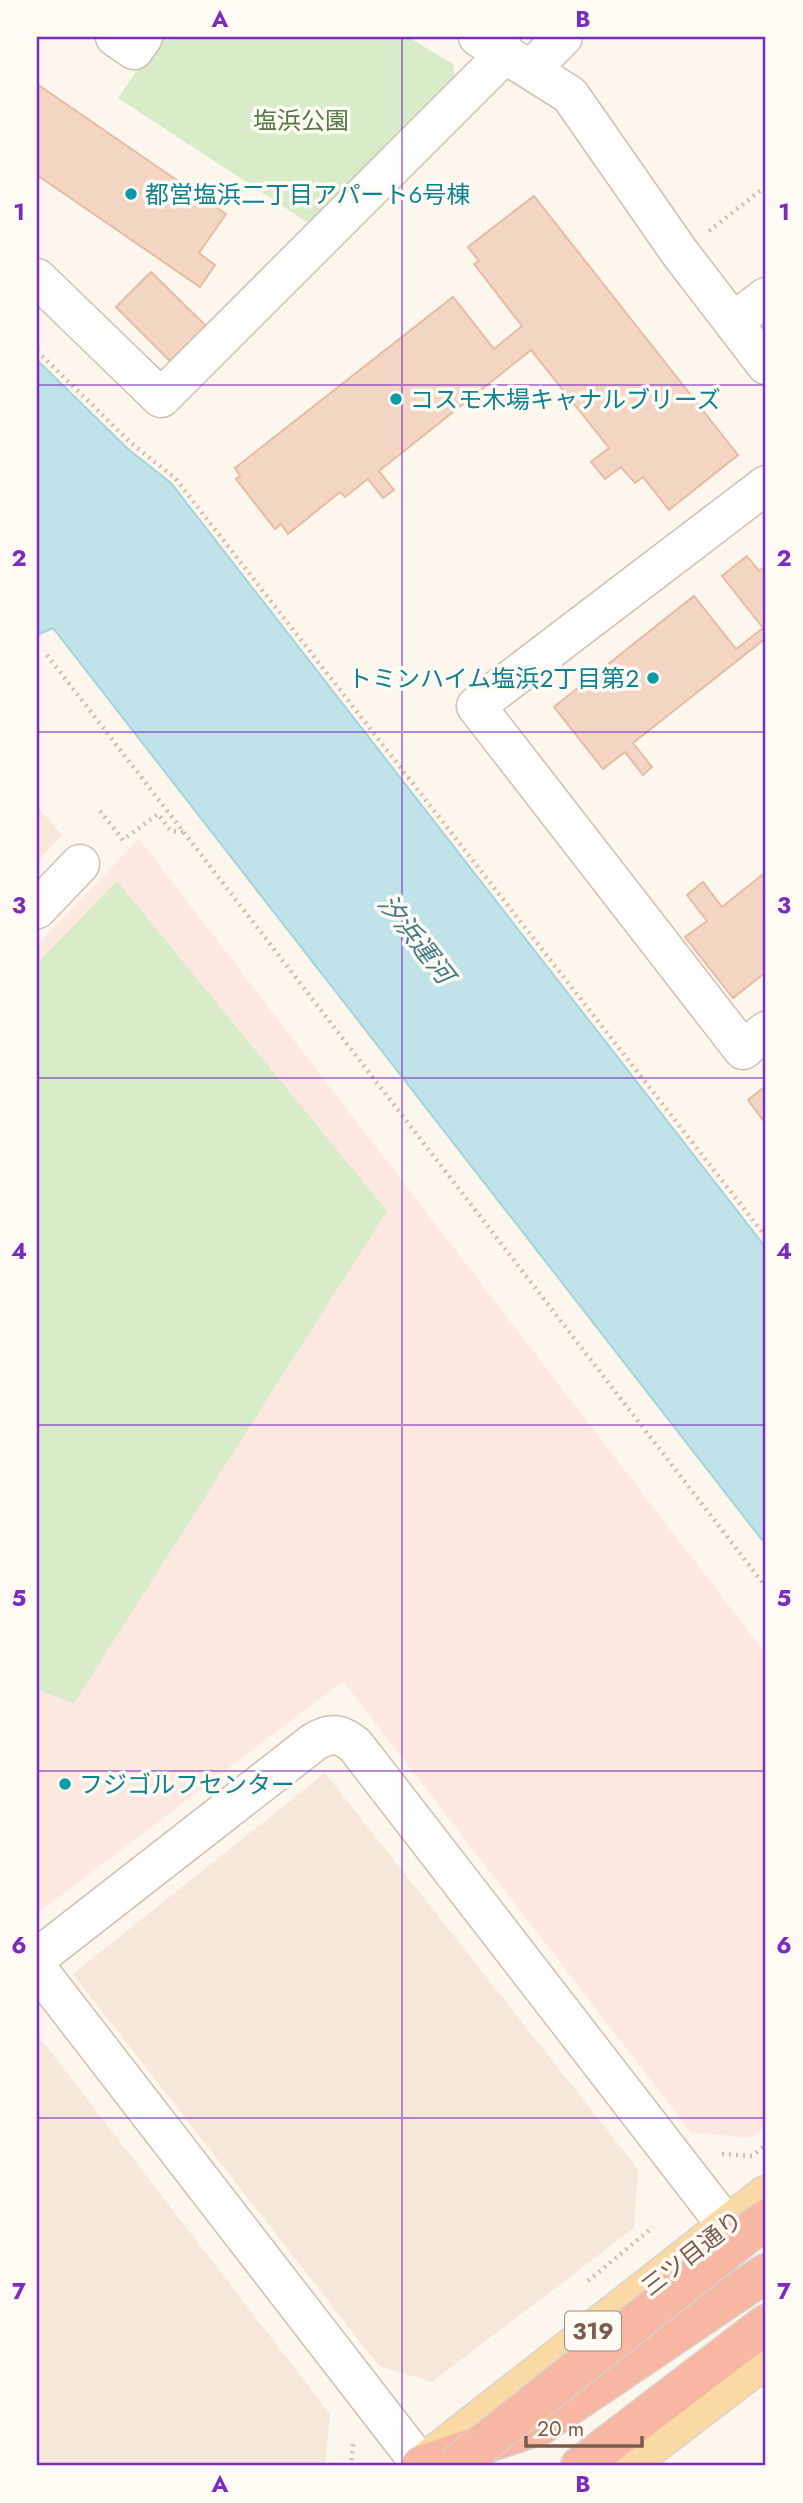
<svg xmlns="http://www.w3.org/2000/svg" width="803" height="2503" viewBox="0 0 803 2503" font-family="Jost,'Noto Sans JP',sans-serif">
<rect width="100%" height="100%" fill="#fdf6ec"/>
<!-- residential -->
<path fill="#f5e8da" d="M 37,806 L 62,835 L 37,862 Z
M 325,1773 L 638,2169 L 634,2228 L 432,2382 L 379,2366 L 73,1974 Z
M 37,2034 L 330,2414 L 325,2466 L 37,2466 Z"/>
<!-- commercial -->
<path fill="#fde8e0" d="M 139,839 L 766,1654 L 766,2126 L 750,2138 L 691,2132 L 343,1681 L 37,1914 L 37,945 Z"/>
<!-- green -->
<path fill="#d8ecc9" d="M 160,37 L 408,37 L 453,64 L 456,83 L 313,226 L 118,98 Z
M 117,881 L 387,1211 L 74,1703 L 37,1690 L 37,963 Z"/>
<!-- water -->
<path fill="#bfe3e8" stroke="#a5d3da" stroke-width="2" d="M 37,360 L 128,449 L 171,483 L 766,1248 L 766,1545 L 53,628 L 37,635 Z"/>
<!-- building -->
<path fill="#f3d5c3" stroke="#e6bba3" stroke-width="2" d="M 37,84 L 226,214 L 199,253 L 215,265 L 200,287 L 37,175 Z
M 534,196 L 738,455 L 669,510 L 643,477 L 635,483 L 621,467 L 605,479 L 591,462 L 609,448 L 531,350 L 379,471 L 394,490 L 383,498 L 368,479 L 345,497 L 340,492 L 288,534 L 281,524 L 275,529 L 236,479 L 240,476 L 235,468 L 453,297 L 494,349 L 522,326 L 474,264 L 479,261 L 468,247 Z
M 151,272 L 206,326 L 170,361 L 116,307 Z
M 747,556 L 759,571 L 766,566 L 766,638 L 633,743 L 652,767 L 643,775 L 625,752 L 603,769 L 554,707 L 694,596 L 736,649 L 763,628 L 722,576 Z
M 766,872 L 766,972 L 733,998 L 685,937 L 707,921 L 687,895 L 703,882 L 722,907 Z
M 766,1086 L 766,1124 L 748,1100 Z"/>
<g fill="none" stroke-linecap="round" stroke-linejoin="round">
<!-- minor casing -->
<g stroke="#d1beb0" stroke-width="41">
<path id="minor" d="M 115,37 L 134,50 L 143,37
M 478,37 L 570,95 L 680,253 L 766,365
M 531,69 L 563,37
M 37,278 L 161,398 L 506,53
M 733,322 L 766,297
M 766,485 L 476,706 L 743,1050 L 766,1031
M 37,909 L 80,864
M 37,1958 L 314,1742 C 330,1732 340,1733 355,1745 L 727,2226
M 37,1968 L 422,2466"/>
</g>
<!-- major casing -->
<g stroke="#dad1cd" stroke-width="41">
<path id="major" d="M 427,2461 L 766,2195
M 625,2466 L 766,2358"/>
</g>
<!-- highway casing -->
<g stroke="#dad1cd" stroke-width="41">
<path id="highway" d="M 421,2465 L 541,2425 L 766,2273
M 580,2466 L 766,2324"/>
</g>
<!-- path -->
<path stroke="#d9b8a5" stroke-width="4.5" stroke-dasharray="2 5" stroke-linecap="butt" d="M 709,231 L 766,186
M 37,351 L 132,444 L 175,478 L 766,1237
M 47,655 L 766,1587
M 100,811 L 123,840 L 158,814 L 171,831 L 183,832
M 722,2154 L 752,2156 L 766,2145
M 588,2281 L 653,2227
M 348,2466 L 351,2463 L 354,2440"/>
<!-- minor -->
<use href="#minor" stroke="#fff" stroke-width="38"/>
<!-- major -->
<use href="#major" stroke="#fbd9a5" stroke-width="38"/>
<!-- highway -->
<use href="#highway" stroke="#f7b7a3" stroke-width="38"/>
<!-- highway-bridge casing -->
<g stroke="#dad1cd" stroke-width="41" stroke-linecap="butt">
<path id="highway-bridge" d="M 455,2466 L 766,2219"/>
</g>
<!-- highway-bridge -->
<use href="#highway-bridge" stroke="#f7b7a3" stroke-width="38"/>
</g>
<!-- grid -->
<path fill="none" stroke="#7b2cbf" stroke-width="2" stroke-opacity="0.55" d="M 402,37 L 402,2466M 37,385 L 766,385M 37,732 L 766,732M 37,1078 L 766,1078M 37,1425 L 766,1425M 37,1771 L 766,1771M 37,2118 L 766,2118"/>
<!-- markers -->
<g fill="#0f9aa8" stroke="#fffaf3" stroke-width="2.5">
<circle cx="131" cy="194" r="7"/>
<circle cx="396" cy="399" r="7"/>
<circle cx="653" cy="678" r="7"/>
<circle cx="65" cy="1784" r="7"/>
</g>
<g text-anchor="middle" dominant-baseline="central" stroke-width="7" stroke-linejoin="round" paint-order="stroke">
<!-- shield labels -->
<rect fill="#fffaf3" stroke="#a28b7f" stroke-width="2" x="565" y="2311.5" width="56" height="39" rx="5"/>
<g font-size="23" font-weight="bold" fill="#7a5c4d">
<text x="593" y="2331">319</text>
</g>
<!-- park labels -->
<g font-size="24" fill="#537a41" stroke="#fffaf3">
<text x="301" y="120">塩浜公園</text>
</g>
<!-- culture labels -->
<g font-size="24" fill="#0d838f" stroke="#fffaf3" text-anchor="start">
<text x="145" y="194">都営塩浜二丁目アパート6号棟</text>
<text x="410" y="399">コスモ木場キャナルブリーズ</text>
<text x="639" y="678" text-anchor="end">トミンハイム塩浜２丁目第２</text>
<text x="79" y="1784">フジゴルフセンター</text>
</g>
<!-- street labels -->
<g font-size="24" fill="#7a5c4d" stroke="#fffaf3">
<text transform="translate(692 2253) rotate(-38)">三ツ目通り</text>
</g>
<!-- water labels -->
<g font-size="26" font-style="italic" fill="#437c86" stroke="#fffaf3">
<text transform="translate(416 939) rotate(52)">汐浜運河</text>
</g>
</g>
<!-- border -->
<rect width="803" height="2503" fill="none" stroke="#fffaf3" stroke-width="77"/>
<!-- scale -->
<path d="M526 2436v10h116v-10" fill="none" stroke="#7a5c4d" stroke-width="3.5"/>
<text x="537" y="2436" font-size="21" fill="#7a5c4d" stroke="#fffaf3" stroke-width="5" paint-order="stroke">20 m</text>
<rect x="38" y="38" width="726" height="2426" fill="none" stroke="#7b2cbf" stroke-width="2.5"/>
<g font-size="23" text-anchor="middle" font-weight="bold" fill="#7b2cbf">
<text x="220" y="27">A</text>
<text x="583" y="27">B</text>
<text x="19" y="220">1</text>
<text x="784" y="220">1</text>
<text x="19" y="566">2</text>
<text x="784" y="566">2</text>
<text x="19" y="913">3</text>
<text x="784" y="913">3</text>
<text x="19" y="1259">4</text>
<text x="784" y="1259">4</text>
<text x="19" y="1606">5</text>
<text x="784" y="1606">5</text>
<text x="19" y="1953">6</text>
<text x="784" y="1953">6</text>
<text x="19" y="2299">7</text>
<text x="784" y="2299">7</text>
<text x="220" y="2492">A</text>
<text x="583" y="2492">B</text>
</g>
</svg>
